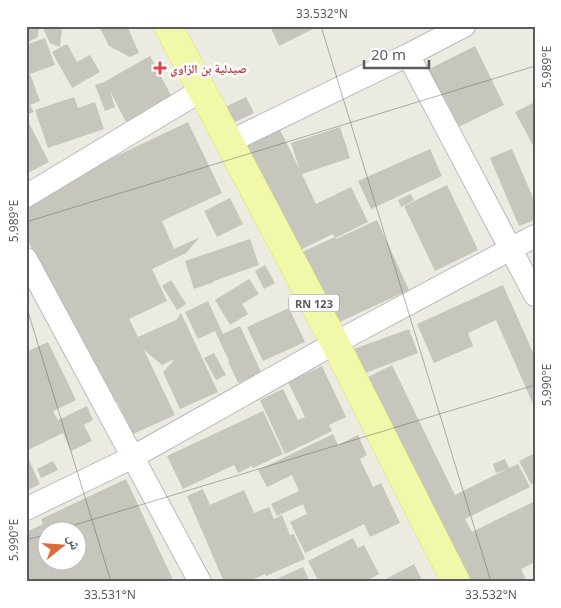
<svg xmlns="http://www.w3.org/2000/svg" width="561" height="608" viewBox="0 0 561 608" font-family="'Noto Sans','Noto Naskh Arabic',sans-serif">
<rect width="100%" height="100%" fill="#ebebe1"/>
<!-- building -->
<path fill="#c7c6bd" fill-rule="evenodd" d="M 26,26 L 39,26 L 38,37 L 26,43 Z
M 42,26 L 65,26 L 62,28 L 60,47 L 50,43 Z
M 99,26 L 127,26 L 139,53 L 130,57 L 109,46 Z
M 270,26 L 319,26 L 279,46 Z
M 45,38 L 55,65 L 30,74 L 40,101 L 30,105 L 34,112 L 26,115 L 26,45 Z
M 67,44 L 77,62 L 90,55 L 100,72 L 72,88 L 52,52 Z
M 475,46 L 504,105 L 452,130 L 423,72 Z
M 150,56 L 172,97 L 126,122 L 110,91 L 115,107 L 105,111 L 95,85 L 104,82 Z
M 74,97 L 78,108 L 95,102 L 104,129 L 48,148 L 35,110 Z
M 246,97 L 254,113 L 229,125 L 221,109 Z
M 535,102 L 535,149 L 515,112 Z
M 188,122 L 222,193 L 162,221 L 174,249 L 200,237 L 186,253 L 152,269 L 167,301 L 129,319 L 138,337 L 176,320 L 181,313 L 218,392 L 180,409 L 163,372 L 175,359 L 162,365 L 144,350 L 175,415 L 133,434 L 117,401 L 110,404 L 66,321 L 26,236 L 26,199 Z
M 29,123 L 49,162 L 26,174 L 26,124 Z
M 340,127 L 350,158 L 302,174 L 316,204 L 351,187 L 368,222 L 335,238 L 333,234 L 294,253 L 241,146 L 279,128 L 300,170 L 291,143 Z
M 430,149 L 442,176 L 371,209 L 358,181 Z
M 512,149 L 534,200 L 535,200 L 535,220 L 519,226 L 490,158 Z
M 447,185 L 478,250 L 435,271 L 404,206 Z
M 410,194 L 414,200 L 401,207 L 398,200 Z
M 230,198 L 243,224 L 217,237 L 204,211 Z
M 377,220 L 409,290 L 333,325 L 300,253 L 335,237 L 336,239 Z
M 250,239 L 259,265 L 214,281 L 214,282 L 194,289 L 185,261 Z
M 265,265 L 275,283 L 264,289 L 255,271 Z
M 249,279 L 259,294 L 242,304 L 248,314 L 230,325 L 215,300 Z
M 171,280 L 186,304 L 177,310 L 162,286 Z
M 503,285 L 535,357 L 535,403 L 533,404 L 496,320 L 468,333 L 473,346 L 434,363 L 417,324 Z
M 208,301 L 223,334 L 240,326 L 261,372 L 238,383 L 228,361 L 229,361 L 215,331 L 198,339 L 185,312 Z
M 289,308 L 305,342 L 263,361 L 247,327 Z
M 409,329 L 418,353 L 360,375 L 351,350 Z
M 48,342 L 76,400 L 53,411 L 58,420 L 87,406 L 93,420 L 84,425 L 92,441 L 71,451 L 63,433 L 26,451 L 26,352 Z
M 214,353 L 226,375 L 216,380 L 204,358 Z
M 392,365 L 455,495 L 507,469 L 496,473 L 493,464 L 505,459 L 509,468 L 518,464 L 530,487 L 465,519 L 472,532 L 535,501 L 535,562 L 521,569 L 527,582 L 461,582 L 362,380 Z
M 322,366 L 346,417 L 329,425 L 332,431 L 285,454 L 260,400 L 283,389 L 298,420 L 305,417 L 288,382 Z
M 263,411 L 283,454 L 253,468 L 252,466 L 238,473 L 234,465 L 183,489 L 167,456 Z
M 333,434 L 338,445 L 358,435 L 367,455 L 360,459 L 373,487 L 381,483 L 400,523 L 370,537 L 364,524 L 305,553 L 290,522 L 307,514 L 303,504 L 277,516 L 271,504 L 299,491 L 292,475 L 267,487 L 258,470 Z
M 535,453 L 535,482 L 531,484 L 519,461 Z
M 28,458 L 40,484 L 26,491 L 26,459 Z
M 53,461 L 58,470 L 41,478 L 37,469 Z
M 126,479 L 174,582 L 26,582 L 26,532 L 43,524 L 41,519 ZM 48,530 L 78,530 L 78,560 L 48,560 Z
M 203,489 L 210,505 L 244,490 L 254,513 L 269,507 L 274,519 L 282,515 L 290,535 L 294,534 L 305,559 L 266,576 L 265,574 L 247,582 L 224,582 L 187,496 Z
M 353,538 L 358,548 L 364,545 L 379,574 L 364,582 L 327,582 L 326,580 L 319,582 L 308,561 Z
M 414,564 L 423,582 L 380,582 Z
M 303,567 L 310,582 L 270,582 Z"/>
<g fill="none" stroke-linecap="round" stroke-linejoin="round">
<!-- minor casing -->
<g stroke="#b9b9bf" stroke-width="24">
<path id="minor" d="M 408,55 L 535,295
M 229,142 L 408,55 L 464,26
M 26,196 L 202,90
M 26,259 L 200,582
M 26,509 L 133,457 L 335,343 L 535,236"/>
</g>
<!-- major casing -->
<g stroke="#e5e060" stroke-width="29">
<path id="major" d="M 168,26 L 335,343 L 456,582"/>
</g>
<!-- minor -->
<use href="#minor" stroke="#fff" stroke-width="22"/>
<!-- major -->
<use href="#major" stroke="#f2f8a9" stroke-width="28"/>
</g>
<!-- ticks -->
<path fill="none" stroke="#5a5b61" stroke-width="1" stroke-opacity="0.45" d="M 321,26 L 491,582M 26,222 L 535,66M 26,305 L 111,582M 58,530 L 535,385M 26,540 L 48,534"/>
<!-- markers -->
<path fill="#e0444e" stroke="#fff" stroke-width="2" d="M157.5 60.5h5v5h5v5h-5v5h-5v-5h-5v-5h5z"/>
<g text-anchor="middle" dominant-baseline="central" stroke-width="5" stroke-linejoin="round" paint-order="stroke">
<!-- shield labels -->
<rect fill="#fff" stroke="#8c8c90" stroke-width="1" x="289" y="294.5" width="50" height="17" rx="4"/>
<g font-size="11" font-weight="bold" fill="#5a5b61">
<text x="314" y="303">RN 123</text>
</g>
<!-- health labels -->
<g font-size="12" font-weight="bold" fill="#be3a42" stroke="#fff" text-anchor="start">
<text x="170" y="68">صيدلية بن الزاوي</text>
</g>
</g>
<!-- border -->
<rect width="561" height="608" fill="none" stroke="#ffffff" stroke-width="55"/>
<!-- north arrow -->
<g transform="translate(62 546) rotate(73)"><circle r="24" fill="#ffffff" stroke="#bdbdc0"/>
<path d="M0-4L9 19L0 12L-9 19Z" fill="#db6b38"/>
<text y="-8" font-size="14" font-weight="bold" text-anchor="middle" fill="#5a5b61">ش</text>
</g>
<!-- scale -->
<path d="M364 60v8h65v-8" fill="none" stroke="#5a5b61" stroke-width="2.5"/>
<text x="371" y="60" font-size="15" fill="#5a5b61" stroke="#ffffff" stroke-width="4" paint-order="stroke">20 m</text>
<rect x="28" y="28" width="506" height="552" fill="none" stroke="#5a5b61" stroke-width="2"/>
<g font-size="12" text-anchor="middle" fill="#5a5b61">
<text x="322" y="18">33.532°N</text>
<text transform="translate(547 67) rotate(-90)" y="4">5.989°E</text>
<text transform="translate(14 221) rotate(-90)" y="4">5.989°E</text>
<text transform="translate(547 385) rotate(-90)" y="4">5.990°E</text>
<text transform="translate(14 540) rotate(-90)" y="4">5.990°E</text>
<text x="110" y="599">33.531°N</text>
<text x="491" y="599">33.532°N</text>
</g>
</svg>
